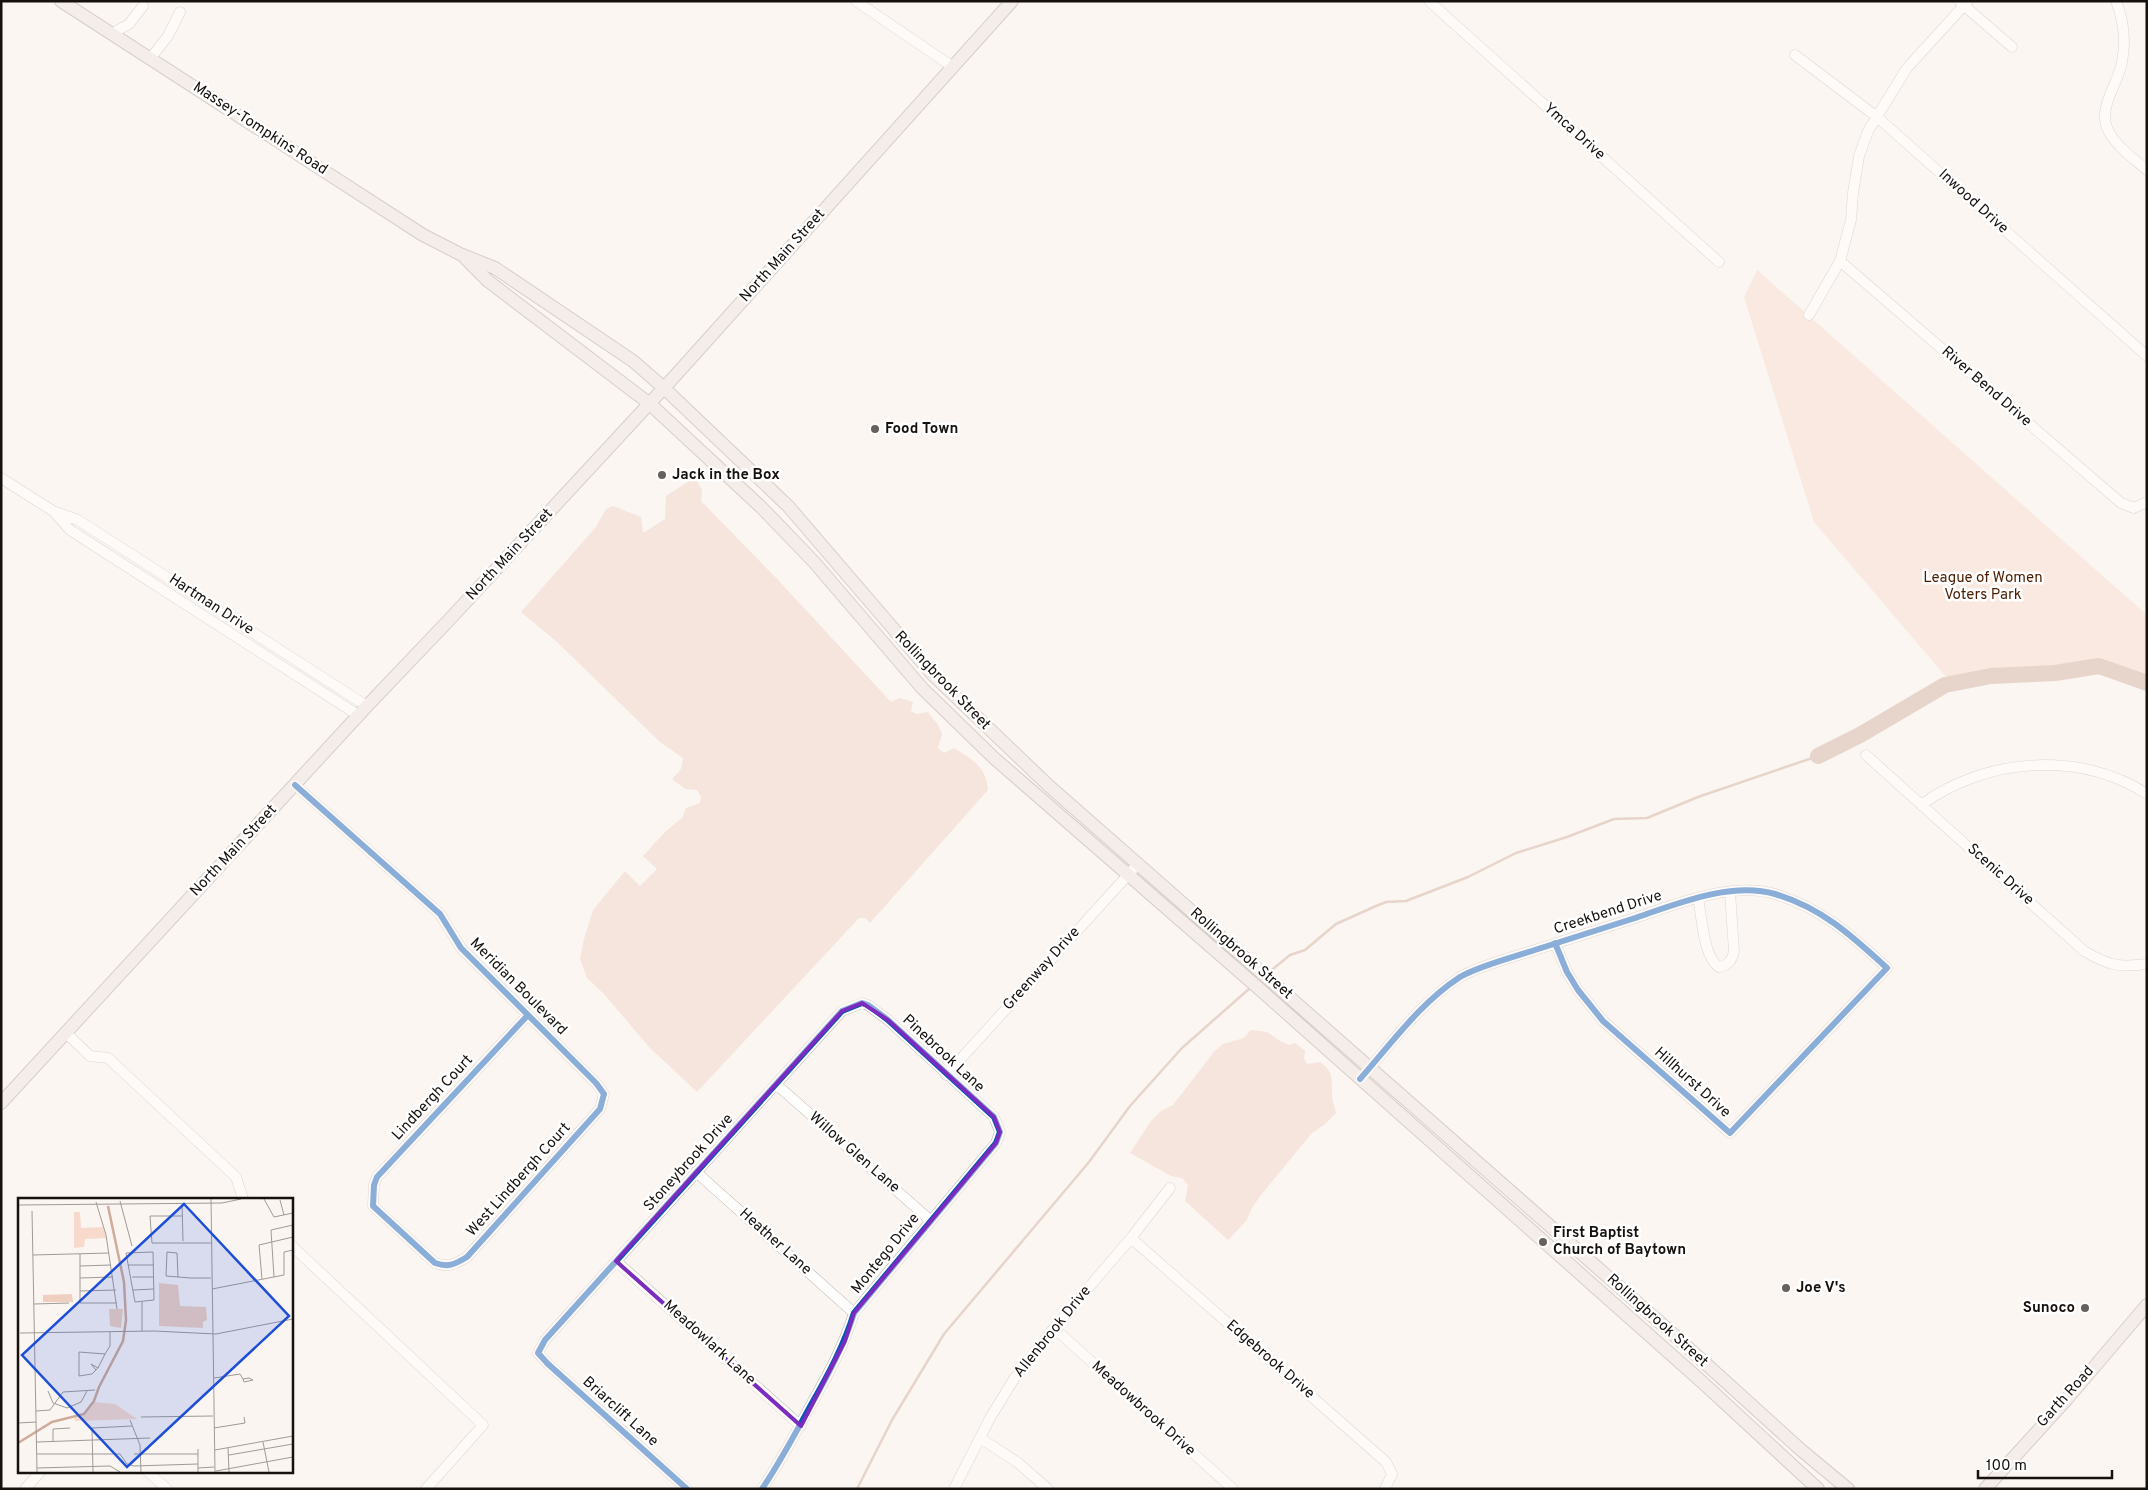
<svg xmlns="http://www.w3.org/2000/svg" width="2148" height="1490" viewBox="0 0 2148 1490" font-family="Overpass,sans-serif">
<rect width="100%" height="100%" fill="#fbf5f2"/>
<!-- green -->
<path fill="#f7dacb" d="M 1757,270 L 2147,615 L 2147,678 L 2108,663 L 1947,678 L 1814,522 L 1744,297 Z"/>
<!-- forest -->
<path fill="#efd0c0" d="M 689,481 L 697,481 L 702,490 L 701,501 L 779,581 L 891,702 L 900,698 L 913,702 L 911,711 L 917,714 L 928,712 L 938,725 L 942,734 L 938,748 L 944,753 L 954,748 C 973,760 986,766 988,790 L 870,923 L 865,918 L 859,918 L 697,1092 L 649,1047 L 604,994 L 587,978 L 580,959 L 584,939 L 593,910 L 625,871 L 640,886 L 657,869 L 643,856 L 666,831 L 682,818 L 686,808 L 700,803 L 701,797 L 697,790 L 685,789 L 672,779 L 681,769 L 683,758 L 660,742 L 557,642 L 521,612 L 596,527 L 606,509 L 613,506 L 641,517 L 643,533 L 665,519 L 666,496 Z
M 1251,1030 L 1267,1032 L 1280,1041 L 1289,1045 L 1295,1043 L 1305,1051 L 1304,1059 L 1307,1064 L 1320,1062 C 1335,1073 1331,1080 1332,1096 C 1332,1101 1335,1107 1336,1113 L 1324,1125 L 1311,1134 L 1261,1195 L 1252,1208 L 1246,1221 L 1228,1240 L 1185,1201 L 1188,1185 L 1182,1178 L 1171,1176 L 1130,1153 L 1151,1121 L 1161,1111 L 1173,1105 L 1214,1052 L 1223,1044 L 1244,1038 Z"/>
<g fill="none" stroke-linecap="round" stroke-linejoin="round">
<!-- stream -->
<path stroke="#cfab99" stroke-width="2.5" d="M 1268,973 L 1290,955 L 1305,950 L 1336,924 L 1376,906 L 1386,902 L 1406,901 L 1468,877 L 1516,853 L 1567,837 L 1614,819 L 1647,818 L 1698,797 L 1818,756
M 857,1489 L 892,1420 L 944,1334 L 1089,1162 L 1130,1106 L 1182,1048 L 1250,988"/>
<!-- river -->
<path stroke="#cfab99" stroke-width="16" d="M 1818,756 L 1860,735 L 1945,685 L 1991,676 L 2055,673 L 2099,666 L 2147,683"/>
<!-- minor casing -->
<g stroke="#b8b2af" stroke-width="11">
<path id="minor" d="M 856,1 L 953,67
M 1429,1 L 1719,262
M 2116,1 C 2124,21 2126,41 2122,62 C 2118,85 2096,109 2109,132 C 2117,147 2134,159 2147,170
M 1960,2 L 2012,47
M 111,34 L 129,24 L 143,6
M 1795,55 L 1877,117 L 2147,356
M 150,59 L 168,36 L 180,12
M 1840,261 L 2121,503 L 2134,508 L 2147,502
M 1809,315 L 1840,261 L 1851,220 L 1853,193 L 1859,156 L 1868,131 L 1907,68 L 1968,1
M 1,478 L 53,511 L 78,520 L 367,706
M 55,513 L 70,530 L 358,715
M 1866,755 L 2084,951 C 2108,965 2118,968 2147,964
M 295,785 L 440,914 L 461,948 L 596,1083 L 604,1094 L 600,1109 L 467,1257 C 455,1264 449,1268 435,1263 L 373,1206 L 374,1185 L 377,1177 L 528,1015
M 1921,805 C 1985,758 2079,750 2147,794
M 1698,898 C 1702,916 1703,957 1719,967 C 1729,965 1732,960 1734,951 L 1730,892
M 66,1033 L 90,1056 L 108,1058 L 236,1177 L 243,1199
M 946,1075 L 1138,864
M 1360,1079 C 1391,1044 1420,1003 1460,977 C 1478,966 1517,956 1538,949 C 1569,939 1600,929 1632,919 C 1674,905 1730,881 1775,894 C 1822,908 1852,936 1887,968 L 1730,1133 L 1603,1021 L 1578,990 L 1567,972 L 1555,943
M 777,1085 L 930,1220
M 696,1172 L 854,1313
M 1131,1238 L 1386,1462 L 1392,1474 L 1385,1489
M 291,1245 L 483,1425 L 426,1489
M 616,1261 L 801,1426
M 1054,1328 L 1233,1489
M 980,1438 L 1017,1462 L 1048,1489
M 147,1471 L 167,1489
M 25,1489 L 41,1471
M 687,1489 L 548,1364 L 538,1353 L 545,1340 L 842,1011 L 862,1003 L 868,1005 L 888,1020 L 994,1117 L 1000,1132 L 996,1143 L 854,1313 C 844,1345 829,1373 812,1403 C 796,1432 781,1461 762,1489
M 954,1489 L 990,1418 L 1014,1379 L 1054,1328 L 1131,1238 L 1170,1188"/>
</g>
<!-- major casing -->
<g stroke="#ac9e96" stroke-width="14">
<path id="major" d="M 61,1 L 423,235 L 460,254 L 495,268 L 633,361 L 664,388 L 788,506 L 933,675 L 1049,786 L 1673,1334 L 1801,1450 L 1848,1489
M 466,259 L 488,281 L 650,404 L 762,508 L 814,562 L 922,688 L 994,758 L 1256,986 L 1702,1382 L 1818,1489
M 1,1103 L 367,706 L 449,620 L 674,377 L 1012,1
M 1985,1489 L 2066,1400 L 2147,1305"/>
</g>
<!-- minor -->
<use href="#minor" stroke="#fefefd" stroke-width="10"/>
<!-- major -->
<use href="#major" stroke="#eae2de" stroke-width="12"/>
<!-- cycleway casing -->
<g stroke="#fff" stroke-width="9">
<path id="cycleway" d="M 295,785 L 440,914 L 461,948 L 596,1083 L 604,1094 L 600,1109 L 467,1257 C 455,1264 449,1268 435,1263 L 373,1206 L 374,1185 L 377,1177 L 528,1015
M 1360,1079 C 1391,1044 1420,1003 1460,977 C 1478,966 1517,956 1538,949 C 1569,939 1600,929 1632,919 C 1674,905 1730,881 1775,894 C 1822,908 1852,936 1887,968 L 1730,1133 L 1603,1021 L 1578,990 L 1567,972 L 1555,943
M 687,1489 L 548,1364 L 538,1353 L 545,1340 L 842,1011 L 862,1003 L 868,1005 L 888,1020 L 994,1117 L 1000,1132 L 996,1143 L 854,1313 C 844,1345 829,1373 812,1403 C 796,1432 781,1461 762,1489"/>
</g>
<!-- cycleway -->
<use href="#cycleway" stroke="#0057b8" stroke-width="6"/>
</g>
<!-- marked area -->
<path d="M0 0H2148V1490H0ZM 862,1003 L 888,1020 L 994,1117 L 1000,1132 L 996,1143 L 854,1313 L 845,1341 L 801,1426 L 616,1261 L 842,1011 Z" fill="#fbf5f2" fill-opacity=".55" fill-rule="evenodd"/>
<path fill="none" stroke="#7b2cbf" stroke-width="4" stroke-linejoin="round" d="M 862,1003 L 888,1020 L 994,1117 L 1000,1132 L 996,1143 L 854,1313 L 845,1341 L 801,1426 L 616,1261 L 842,1011 Z"/>
<!-- markers -->
<g fill="#67615e" stroke="#fff" stroke-width="2">
<circle cx="875" cy="429" r="5"/>
<circle cx="662" cy="475" r="5"/>
<circle cx="1543" cy="1242" r="5"/>
<circle cx="1786" cy="1288" r="5"/>
<circle cx="2085" cy="1308" r="5"/>
</g>
<g text-anchor="middle" dominant-baseline="central" stroke-width="5" stroke-linejoin="round" paint-order="stroke">
<!-- street labels -->
<g font-size="15" fill="#17110e" stroke="#fff">
<text transform="translate(260 129) rotate(33)">Massey-Tompkins Road</text>
<text transform="translate(1574 132) rotate(42)">Ymca Drive</text>
<text transform="translate(1973 202) rotate(42)">Inwood Drive</text>
<text transform="translate(783 256) rotate(-48)">North Main Street</text>
<text transform="translate(1986 387) rotate(41)">River Bend Drive</text>
<text transform="translate(510 555) rotate(-47)">North Main Street</text>
<text transform="translate(211 605) rotate(33)">Hartman Drive</text>
<text transform="translate(942 681) rotate(46)">Rollingbrook Street</text>
<text transform="translate(234 851) rotate(-47)">North Main Street</text>
<text transform="translate(2000 875) rotate(42)">Scenic Drive</text>
<text transform="translate(1608 913) rotate(-18)">Creekbend Drive</text>
<text transform="translate(1241 954) rotate(41)">Rollingbrook Street</text>
<text transform="translate(1042 969) rotate(-48)">Greenway Drive</text>
<text transform="translate(518 987) rotate(45)">Meridian Boulevard</text>
<text transform="translate(943 1054) rotate(43)">Pinebrook Lane</text>
<text transform="translate(1692 1083) rotate(42)">Hillhurst Drive</text>
<text transform="translate(433 1098) rotate(-47)">Lindbergh Court</text>
<text transform="translate(854 1153) rotate(41)">Willow Glen Lane</text>
<text transform="translate(689 1163) rotate(-48)">Stoneybrook Drive</text>
<text transform="translate(519 1180) rotate(-48)">West Lindbergh Court</text>
<text transform="translate(775 1242) rotate(42)">Heather Lane</text>
<text transform="translate(886 1254) rotate(-51)">Montego Drive</text>
<text transform="translate(1657 1321) rotate(42)">Rollingbrook Street</text>
<text transform="translate(1053 1332) rotate(-51)">Allenbrook Drive</text>
<text transform="translate(709 1343) rotate(42)">Meadowlark Lane</text>
<text transform="translate(1270 1360) rotate(41)">Edgebrook Drive</text>
<text transform="translate(2066 1397) rotate(-48)">Garth Road</text>
<text transform="translate(1143 1409) rotate(42)">Meadowbrook Drive</text>
<text transform="translate(620 1412) rotate(42)">Briarclift Lane</text>
</g>
<!-- poi labels -->
<g font-size="15" font-weight="bold" fill="#17110e" stroke="#fff" text-anchor="start">
<text x="885" y="429">Food Town</text>
<text x="672" y="475">Jack in the Box</text>
<text x="1553" y="1233">First Baptist<tspan x="1553" dy="17">Church of Baytown</tspan></text>
<text x="1796" y="1288">Joe V's</text>
<text x="2075" y="1308" text-anchor="end">Sunoco</text>
</g>
<!-- park labels -->
<g font-size="15" fill="#4b1d01" stroke="#fff">
<text x="1983" y="578">League of Women<tspan x="1983" dy="17">Voters Park</tspan></text>
</g>
</g>
<!-- overview -->
<g transform="translate(18 1198)">
<rect width="275" height="275" fill="#fbf5f2"/>
<path d="M 56,14 L 62,14 L 63,30 L 85,29 L 88,40 L 67,41 L 66,49 L 56,50 ZM 76,204 L 97,206 L 119,221 L 57,223 L 56,220 L 65,216 Z" fill="#f7dacb"/>
<path d="M 141,85 L 160,87 L 162,108 L 188,109 L 189,122 L 185,124 L 185,130 L 141,128 ZM 54,96 L 55,104 L 25,104 L 25,97 ZM 91,111 L 105,111 L 103,130 L 92,128 Z" fill="#efd0c0"/>
<path fill="none" stroke="#cfab99" stroke-width="2.5" d="M 81,189 L 105,143 L 108,122 L 106,84 L 90,8M 0,245 L 34,224 L 66,216 L 76,203 L 81,189"/>
<path fill="none" stroke="#a09a97" stroke-width="1" d="M 193,1 L 197,274M 246,1 L 256,19 L 275,15M 262,2 L 266,17M 102,3 L 114,48M 78,4 L 88,37 L 99,111M 164,5 L 165,43M 0,7 L 204,5 L 223,1M 14,13 L 19,274M 164,18 L 132,18 L 134,45 L 193,45M 135,54 L 136,102 L 117,104 L 108,55 ZM 62,56 L 62,105 L 99,105M 15,57 L 91,55M 110,67 L 136,67M 62,68 L 93,67M 114,79 L 136,79M 160,79 L 159,55 L 149,54 L 148,78 L 173,80 L 193,80M 256,79 L 253,32 L 275,27M 62,80 L 95,79M 244,81 L 241,47 L 275,39M 194,91 L 266,77 L 266,54 L 275,52M 115,92 L 136,91M 62,93 L 98,92M 124,104 L 124,133M 16,106 L 51,105M 2,135 L 136,133 L 198,136 L 275,121M 87,156 L 61,154 L 61,178 L 74,176 L 80,170 L 87,156 L 92,148 L 92,134M 78,172 L 73,166 L 80,170M 196,180 L 222,176 L 225,181M 231,180 L 235,182 L 226,184 L 225,181 ZM 30,193 L 35,205 L 49,210 L 63,204 L 69,193M 18,213 L 32,212 L 45,194 L 77,192M 123,219 L 195,218M 112,222 L 122,247 L 123,274M 0,225 L 18,224M 196,230 L 227,225 L 226,219M 35,243 L 35,231 L 52,230M 19,244 L 132,240M 245,244 L 251,274M 210,249 L 211,274M 180,251 L 180,274M 197,252 L 275,238M 19,256 L 102,256 L 109,266 L 116,268 L 180,266M 116,256 L 180,256M 211,257 L 275,246M 19,270 L 92,268 L 102,274M 180,270 L 196,269M 198,273 L 275,259M 75,274 L 74,230 L 114,228"/>
<path fill="#1d4ed8" fill-opacity="0.15" stroke="#1d4ed8" stroke-width="2.5" d="M 166,6 L 271,118 L 109,269 L 4,157 Z"/>
<rect width="275" height="275" fill="none" stroke="#17110e" stroke-width="2.5"/>
</g>
<!-- border -->
<rect width="2148" height="1490" fill="none" stroke="#17110e" stroke-width="5"/>
<!-- scale -->
<path d="M1978 1470v8h134v-8" fill="none" stroke="#17110e" stroke-width="2.5"/>
<text x="1986" y="1470" font-size="15" fill="#17110e" stroke="#ffffff" stroke-width="4" paint-order="stroke">100 m</text>
</svg>
